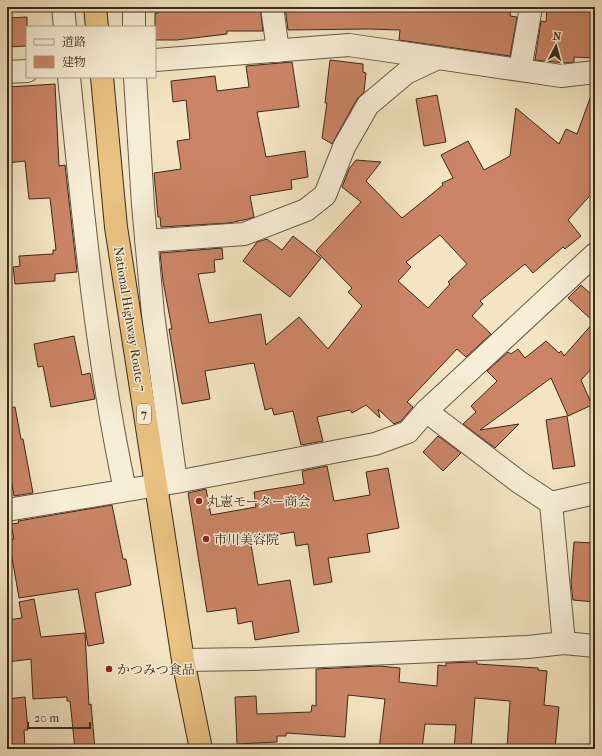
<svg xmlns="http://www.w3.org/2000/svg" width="602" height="756" viewBox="0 0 602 756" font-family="'IM FELL French Canon','Noto Serif JP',serif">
<rect width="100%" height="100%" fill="#f3e5c2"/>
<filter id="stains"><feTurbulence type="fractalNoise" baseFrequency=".005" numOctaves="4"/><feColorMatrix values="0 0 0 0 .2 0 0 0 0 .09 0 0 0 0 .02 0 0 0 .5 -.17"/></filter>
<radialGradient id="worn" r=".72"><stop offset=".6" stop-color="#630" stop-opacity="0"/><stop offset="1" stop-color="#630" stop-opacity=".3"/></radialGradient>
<!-- building -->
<path fill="#cb8566" stroke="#39291b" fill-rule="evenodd" d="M 158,7 L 260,7 L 263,31 L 227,31 L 227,34 L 177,40 L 155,40 L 155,13 L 158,13 Z
M 285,7 L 511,7 L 510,16 L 517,17 L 510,56 L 399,40 L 400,30 L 368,29 L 288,30 Z
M 547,7 L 595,7 L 595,58 L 574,57 L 574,62 L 565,63 L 535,60 L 541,21 L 546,22 Z
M 27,17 L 27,46 L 7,47 L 7,18 Z
M 330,60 L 363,64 L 363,72 L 366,73 L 364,92 L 357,99 L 332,144 L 322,138 L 327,103 L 325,103 Z
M 292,62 L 299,107 L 257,112 L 266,157 L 305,151 L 308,177 L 291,180 L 292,189 L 250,196 L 254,217 L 248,219 L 229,223 L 161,227 L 160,217 L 158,217 L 154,173 L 181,169 L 177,141 L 190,139 L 186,100 L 173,102 L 171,81 L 215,76 L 217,91 L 249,87 L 246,66 Z
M 55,84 L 59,166 L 65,165 L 77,272 L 55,274 L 55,281 L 15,284 L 13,267 L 20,266 L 19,256 L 53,254 L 53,250 L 56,250 L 50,198 L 29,199 L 25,161 L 7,163 L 7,140 L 11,140 L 8,87 Z
M 593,90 L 595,90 L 595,190 L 568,220 L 581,236 L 565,249 L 563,247 L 533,273 L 525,264 L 480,301 L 483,304 L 472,316 L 491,334 L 466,357 L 457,349 L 407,402 L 413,407 L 401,421 L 394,424 L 378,409 L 380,418 L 366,405 L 352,413 L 350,410 L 317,417 L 323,441 L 301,445 L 293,411 L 274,415 L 272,408 L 265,410 L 254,363 L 205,371 L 210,399 L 182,404 L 169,329 L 172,329 L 163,281 L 160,253 L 222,248 L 223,259 L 214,260 L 215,272 L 198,274 L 209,323 L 261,314 L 266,345 L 299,317 L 328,349 L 362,306 L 348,292 L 352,288 L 316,251 L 361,202 L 342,187 L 349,169 L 356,160 L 381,162 L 366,181 L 402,218 L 443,185 L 442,183 L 453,178 L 441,155 L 468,141 L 484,170 L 510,156 L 516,108 L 559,144 L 566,129 L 577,134 ZM 440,235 L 467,264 L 448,282 L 450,284 L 428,308 L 398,281 L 411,267 L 406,262 Z
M 437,95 L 446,142 L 424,146 L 416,99 Z
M 293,236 L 321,258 L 290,297 L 243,261 L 257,242 L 267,239 L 282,250 Z
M 581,285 L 595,298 L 595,365 L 581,380 L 592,405 L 568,416 L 551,378 L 480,430 L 519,424 L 495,448 L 463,424 L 476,412 L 471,406 L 497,381 L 487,371 L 508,352 L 511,354 L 518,349 L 525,358 L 546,341 L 559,353 L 561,351 L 564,356 L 594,322 L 568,298 Z
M 74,336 L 82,375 L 90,373 L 95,399 L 51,407 L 43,366 L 38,367 L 34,344 Z
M 15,407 L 21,439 L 23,439 L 33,493 L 14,496 L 7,457 L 7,408 Z
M 567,416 L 575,466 L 553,469 L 546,420 Z
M 438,436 L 461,453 L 443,471 L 423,452 Z
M 327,466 L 334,501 L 370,495 L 366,472 L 388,468 L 399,528 L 367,534 L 370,552 L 328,558 L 332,582 L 314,585 L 308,544 L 296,546 L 294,532 L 250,539 L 258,585 L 290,580 L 299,632 L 255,640 L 252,621 L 238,624 L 236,608 L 207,612 L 188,493 L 206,489 L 211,515 L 256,507 L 254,492 L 304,484 L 302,471 Z
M 112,505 L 123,559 L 126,559 L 131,585 L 95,593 L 104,643 L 88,646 L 78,589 L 19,598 L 9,540 L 14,539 L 11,524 L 19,523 L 18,521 Z
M 574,542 L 595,543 L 595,602 L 573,600 L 571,582 Z
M 34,599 L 41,637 L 85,633 L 89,705 L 91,704 L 95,749 L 75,749 L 70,701 L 67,701 L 67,697 L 33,699 L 31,659 L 7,662 L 7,620 L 22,618 L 19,602 Z
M 477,662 L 477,664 L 538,668 L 538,670 L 547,671 L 544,705 L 559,707 L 555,749 L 507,749 L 510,701 L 475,698 L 471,749 L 454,749 L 456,725 L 425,724 L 422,749 L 379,749 L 385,699 L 348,695 L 345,737 L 286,733 L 286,736 L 277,736 L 277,742 L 237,744 L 235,697 L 256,696 L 257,714 L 311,712 L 312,705 L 316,706 L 316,669 L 380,666 L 400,668 L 399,682 L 437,686 L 438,665 L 446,666 L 446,663 Z
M 25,697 L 28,730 L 24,730 L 25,749 L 9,749 L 7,699 Z"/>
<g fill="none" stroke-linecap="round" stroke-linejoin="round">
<!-- minor casing -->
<g stroke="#685845" stroke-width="24">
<path id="minor" d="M 63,7 L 65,27
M 134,7 L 134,27
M 272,7 L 278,51
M 155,60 L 349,45 L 561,76 L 595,72
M 520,70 L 531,7
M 7,72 L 27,71
M 69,77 C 83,215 96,354 125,490
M 135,77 L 143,205 L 153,314 L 176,482
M 146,241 L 244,234 L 306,210 L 325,195 L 344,147 L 368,105 L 406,73 L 438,58
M 426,411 L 519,482 L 551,503
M 7,510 L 176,482 L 375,444 L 408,432 L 426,411 L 595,254
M 564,643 L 551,503 L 595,493
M 183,660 L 254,659 L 528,647 L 564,643 L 595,646"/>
</g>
<!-- trunk casing -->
<g stroke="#39291b" stroke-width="24">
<path id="trunk" d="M 95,7 L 97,27
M 102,77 L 116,227 L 183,660 L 201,749"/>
</g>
<!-- minor -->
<use href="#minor" stroke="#f7eed7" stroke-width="22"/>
<!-- trunk -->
<use href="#trunk" stroke="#eac281" stroke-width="22"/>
</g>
<!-- markers -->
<g fill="#8f2418" stroke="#f7eed7" stroke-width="1.5">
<circle cx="199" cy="501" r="4"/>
<circle cx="206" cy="539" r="4"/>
<circle cx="109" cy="669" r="4"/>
</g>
<g text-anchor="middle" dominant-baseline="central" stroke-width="3" stroke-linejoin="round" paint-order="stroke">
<!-- shield labels -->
<rect fill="#f7eed7" stroke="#726453" stroke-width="1" x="137" y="404" width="14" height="20" rx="3"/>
<g font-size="12" font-weight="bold" fill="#39291b">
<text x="144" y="414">7</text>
</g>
<!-- street labels -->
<g font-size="13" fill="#39291b" stroke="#f7eed7">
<text transform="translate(130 319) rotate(81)">National Highway Route 7</text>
</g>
<!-- poi labels -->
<g font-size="13" fill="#39291b" stroke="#f7eed7" text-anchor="start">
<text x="207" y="501">丸憲モーター商会</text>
<text x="214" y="539">市川美容院</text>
<text x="117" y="669">かつみつ食品</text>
</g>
</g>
<!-- margin -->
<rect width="602" height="756" fill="none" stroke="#f3e5c2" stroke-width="24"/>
<rect x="8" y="8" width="586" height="740" fill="none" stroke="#39291b" stroke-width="2"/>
<rect x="12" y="12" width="578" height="732" fill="none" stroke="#39291b"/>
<!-- legend -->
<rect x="26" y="26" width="130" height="52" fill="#f7eed7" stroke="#ab9f8c"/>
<rect x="34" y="39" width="20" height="6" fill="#f7eed7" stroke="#ab9f8c"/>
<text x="62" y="46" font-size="12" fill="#39291b">道路</text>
<rect x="34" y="56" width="20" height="12" fill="#cb8566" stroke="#ab9f8c"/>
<text x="62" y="66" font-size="12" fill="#39291b">建物</text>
<!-- north arrow -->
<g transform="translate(556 46) rotate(6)" stroke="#f7eed7" stroke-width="3" paint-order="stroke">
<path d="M0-3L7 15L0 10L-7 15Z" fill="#39291b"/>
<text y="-6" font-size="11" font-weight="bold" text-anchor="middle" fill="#39291b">N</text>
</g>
<!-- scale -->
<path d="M28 722v6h62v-6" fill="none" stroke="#39291b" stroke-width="2"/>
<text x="34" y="722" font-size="12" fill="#39291b" stroke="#f7eed7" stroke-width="3" paint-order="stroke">20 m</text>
<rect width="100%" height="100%" filter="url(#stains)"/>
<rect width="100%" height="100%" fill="url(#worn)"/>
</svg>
